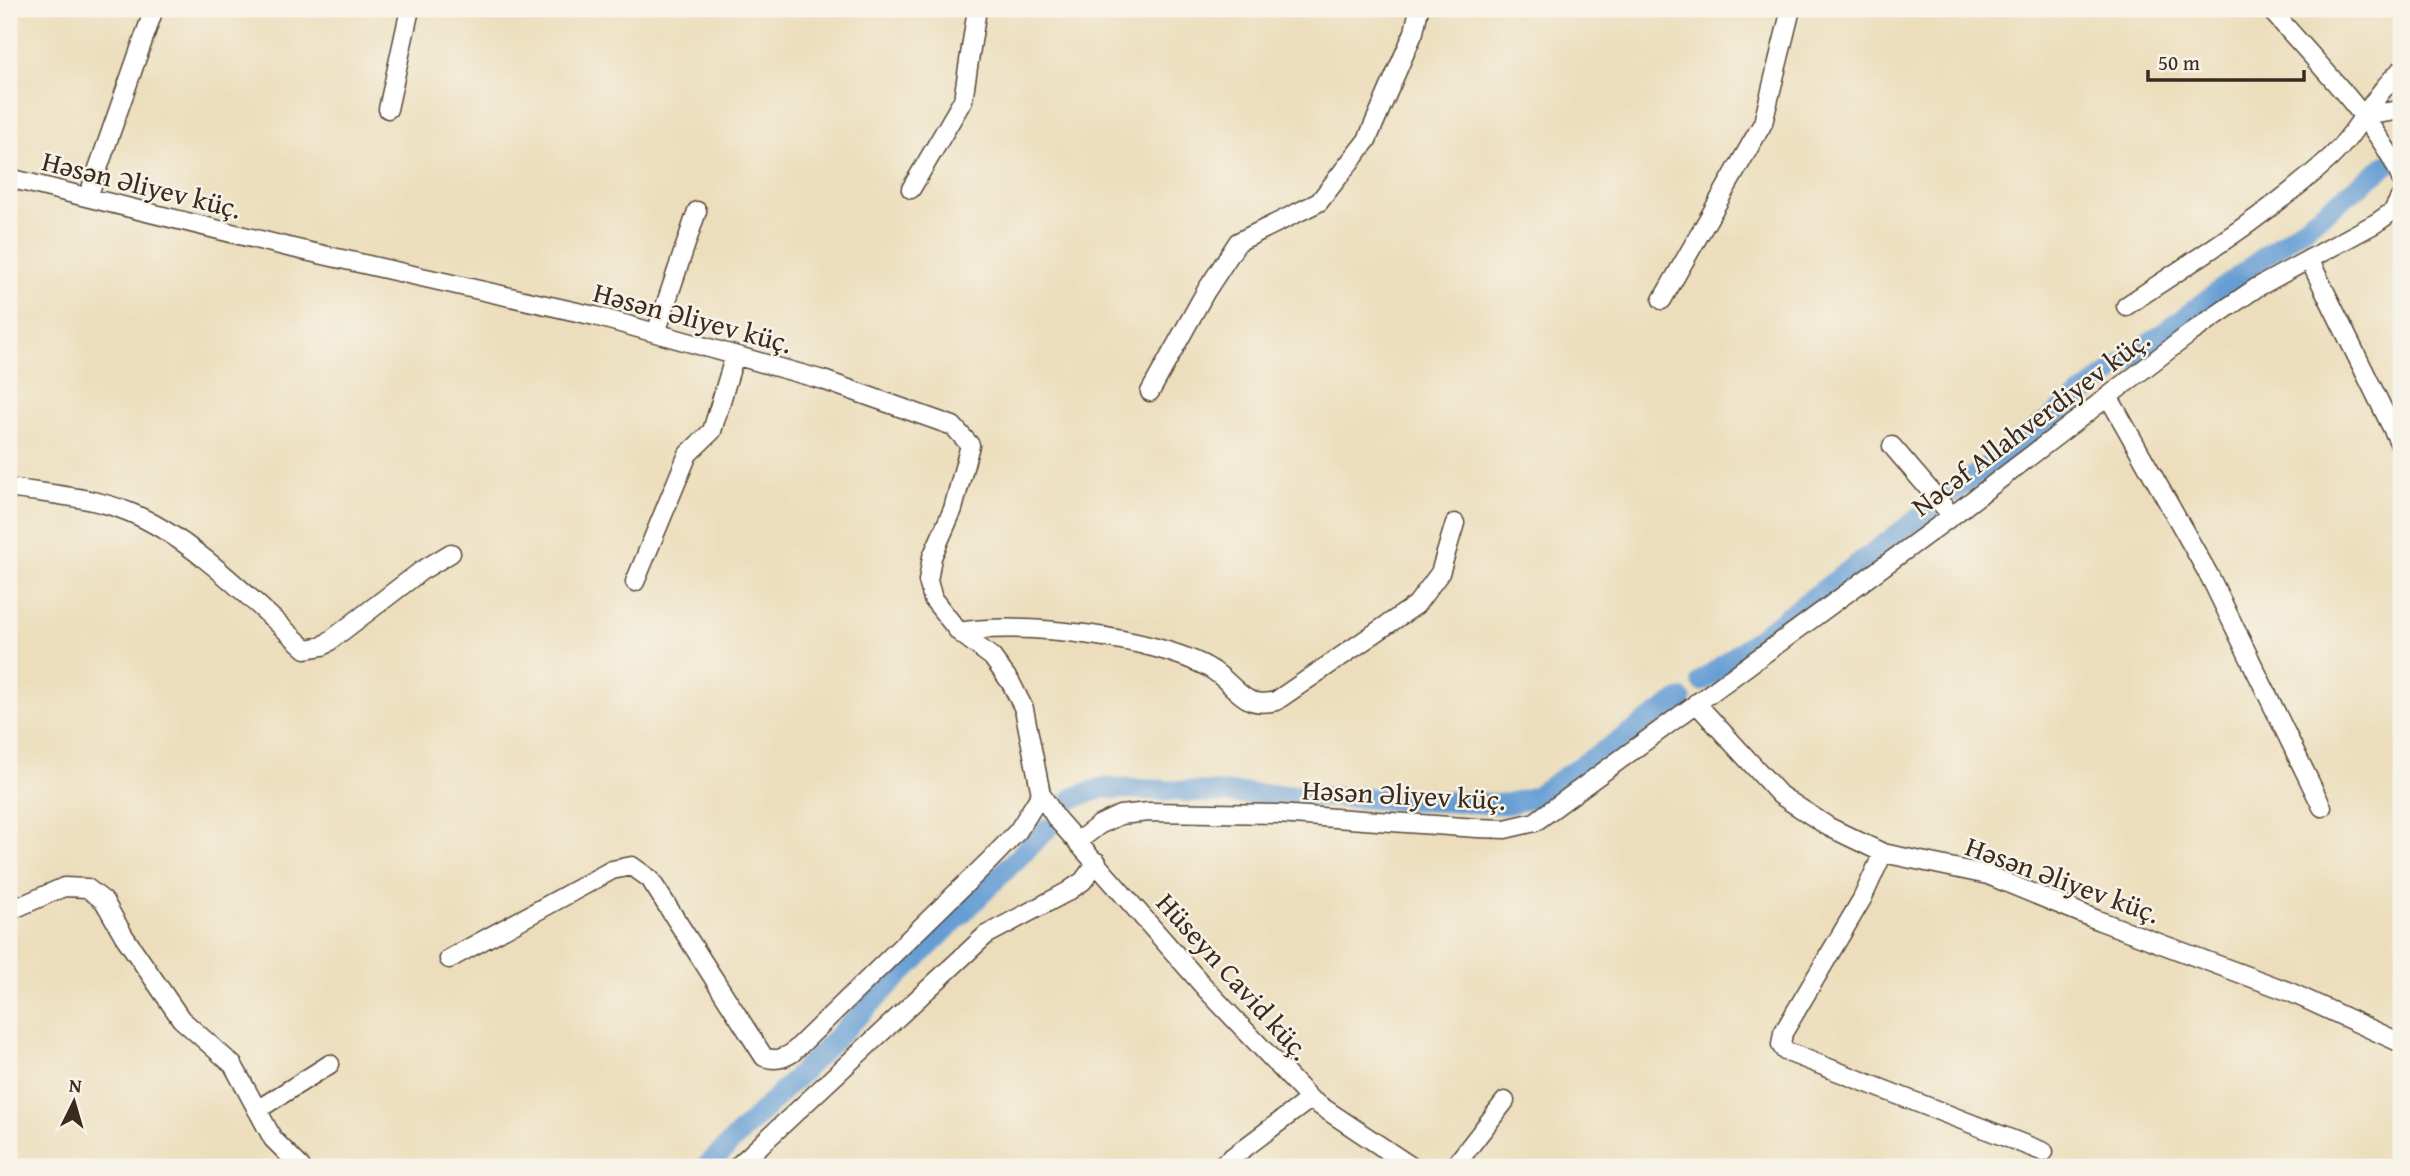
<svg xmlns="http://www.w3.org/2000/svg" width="2410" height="1176" viewBox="0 0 2410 1176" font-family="'Gentium Book Plus',serif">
<rect width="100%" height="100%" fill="#f7f3e8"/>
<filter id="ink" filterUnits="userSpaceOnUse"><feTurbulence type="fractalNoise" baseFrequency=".0143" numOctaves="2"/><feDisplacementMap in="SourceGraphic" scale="14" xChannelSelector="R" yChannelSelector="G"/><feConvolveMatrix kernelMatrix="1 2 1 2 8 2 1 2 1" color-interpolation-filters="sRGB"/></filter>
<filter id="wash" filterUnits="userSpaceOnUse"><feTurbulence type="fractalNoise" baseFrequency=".00686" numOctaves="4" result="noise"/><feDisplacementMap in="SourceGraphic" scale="28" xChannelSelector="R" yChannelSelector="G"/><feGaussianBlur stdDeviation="1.57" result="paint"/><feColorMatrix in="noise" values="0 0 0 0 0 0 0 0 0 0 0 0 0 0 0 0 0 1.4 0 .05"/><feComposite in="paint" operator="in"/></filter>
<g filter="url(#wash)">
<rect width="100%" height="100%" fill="#ecdebc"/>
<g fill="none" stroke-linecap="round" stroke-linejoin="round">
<!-- canal -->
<path stroke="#669ed4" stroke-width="21" d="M 1953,492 L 2401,154
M 1702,681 L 1930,510
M 1073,798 L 1102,788 L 1506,804 L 1535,797 L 1681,699
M 706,1167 L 1047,829"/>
</g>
</g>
<g filter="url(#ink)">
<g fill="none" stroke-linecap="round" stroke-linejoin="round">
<!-- minor casing -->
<g stroke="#564536" stroke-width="21">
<path id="minor" d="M 2270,9 C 2306,51 2385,130 2401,179
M 388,109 L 410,9
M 2362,116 L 2401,110
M 9,178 L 288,247 L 595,316 L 823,380 L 953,426 L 970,445 L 953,509 L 932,557 L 928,581 L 933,599 L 959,632 L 992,657 L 1011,683 L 1024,709 L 1041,794 L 1056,818 L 1206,989 L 1310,1099 L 1412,1167
M 911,189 L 963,100 L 977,9
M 88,197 L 154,9
M 2309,259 L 2401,446
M 1662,300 L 1763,123 L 1791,9
M 2126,306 C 2196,259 2268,215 2330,158 C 2358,132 2373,95 2401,70
M 656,333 L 697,211
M 1150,392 L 1206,291 L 1238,242 L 1319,202 L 1367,140 L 1414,32 L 1419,9
M 2108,396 L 2210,577 L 2322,807
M 1892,446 L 1952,516
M 9,488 C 47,494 93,497 129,512 C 190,536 257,605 306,649 L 323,646 L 421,571 L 451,553
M 635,582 L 688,454 L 712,431 L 735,355
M 959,632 C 1019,621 1155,637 1209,668 C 1236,683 1241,710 1276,701 L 1416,605 L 1440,573 L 1455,523
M 1696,703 L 1780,795 L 1829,827 L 1883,853 L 1988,875 L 2100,921 L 2290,992 L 2401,1043
M 1078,841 L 1099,825 L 1120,815 L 1149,812 L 1278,814 L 1477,828 L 1505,829 L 1535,822 L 1952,516 L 2192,332 L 2256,288 L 2376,223 L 2393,211 L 2401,196
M 1883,853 L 1862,899 L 1783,1033 L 1781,1045 L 1785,1051 L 2044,1152
M 9,911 L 64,887 L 87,888 L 104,901 L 124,936 L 181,1019 L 233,1065 L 273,1139 L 301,1167
M 449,959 L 612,870 L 632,866 L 650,879 L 764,1057 C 775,1061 782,1059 792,1053 L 989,861 L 1018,831 L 1041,794
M 257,1110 L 330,1064
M 737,1167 L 986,935 L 1067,892 L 1083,881 L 1097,862
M 1219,1167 L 1310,1099
M 1454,1167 L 1505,1101"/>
</g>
<!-- minor -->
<use href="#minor" stroke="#fff" stroke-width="18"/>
</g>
</g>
<g text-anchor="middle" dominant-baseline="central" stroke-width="5" stroke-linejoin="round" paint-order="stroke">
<!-- street labels -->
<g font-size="28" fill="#3b2a1e" stroke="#f7f3e8">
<text transform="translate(142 184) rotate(14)">Həsən Əliyev küç.</text>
<text transform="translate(693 317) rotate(15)">Həsən Əliyev küç.</text>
<text transform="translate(2030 422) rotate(-37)">Nəcəf Allahverdiyev küç.</text>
<text transform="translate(1404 794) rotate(3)">Həsən Əliyev küç.</text>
<text transform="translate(2063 879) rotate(20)">Həsən Əliyev küç.</text>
<text transform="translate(1234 976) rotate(48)">Hüseyn Cavid küç.</text>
</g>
</g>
<!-- margin -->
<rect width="2410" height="1176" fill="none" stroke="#f7f3e8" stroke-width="35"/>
<!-- north arrow -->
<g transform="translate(74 1102) rotate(5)" stroke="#f7f3e8" stroke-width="5" paint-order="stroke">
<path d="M0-5L12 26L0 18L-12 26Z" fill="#3b2a1e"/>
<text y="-10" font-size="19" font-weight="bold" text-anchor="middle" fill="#3b2a1e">N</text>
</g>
<!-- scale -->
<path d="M2148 70v10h156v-10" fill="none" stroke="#3b2a1e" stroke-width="3.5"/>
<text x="2158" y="70" font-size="21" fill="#3b2a1e" stroke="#f7f3e8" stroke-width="5" paint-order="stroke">50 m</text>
</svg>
